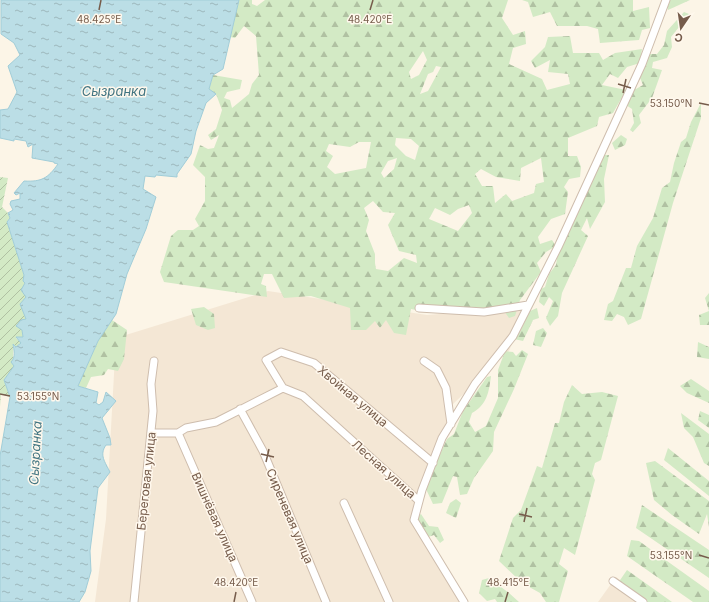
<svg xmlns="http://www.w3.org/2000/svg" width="709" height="602" viewBox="0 0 709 602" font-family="Inter,sans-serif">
<defs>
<pattern id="forest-firs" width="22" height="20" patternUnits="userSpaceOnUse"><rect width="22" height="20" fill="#d3eac5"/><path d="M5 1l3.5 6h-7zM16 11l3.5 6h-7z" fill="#b0c1a2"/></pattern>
<pattern id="garden-furrows" width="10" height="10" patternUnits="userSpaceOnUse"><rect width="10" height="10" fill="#d3eac5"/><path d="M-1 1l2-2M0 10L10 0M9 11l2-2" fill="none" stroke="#b0c1a2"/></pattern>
<pattern id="water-ripples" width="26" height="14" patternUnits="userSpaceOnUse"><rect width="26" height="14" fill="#bbdee6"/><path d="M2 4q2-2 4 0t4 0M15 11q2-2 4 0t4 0" fill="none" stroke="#9db7bc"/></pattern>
</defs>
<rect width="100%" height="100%" fill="#fcf5e7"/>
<!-- residential -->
<path fill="#f4e7d5" d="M 268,291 L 427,315 L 527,307 L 509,351 L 453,404 L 410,519 L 462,602 L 95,602 L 106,519 L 116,338 Z
M 616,577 L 649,602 L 598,602 Z"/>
<!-- forest -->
<path fill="url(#forest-firs)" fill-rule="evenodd" d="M 239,0 L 252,0 L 252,4 L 257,6 L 265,0 L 508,0 L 502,18 L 513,35 L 525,31 L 526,44 L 513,48 L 509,64 L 542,79 L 547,90 L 570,84 L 568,74 L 548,72 L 550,60 L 535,68 L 531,61 L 545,47 L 548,37 L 570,36 L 573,53 L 599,53 L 603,60 L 615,53 L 642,49 L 640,63 L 627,67 L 618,78 L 610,74 L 602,85 L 626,90 L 613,113 L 599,117 L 597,126 L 568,138 L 568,156 L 577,156 L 581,167 L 580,177 L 569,179 L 564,187 L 568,192 L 565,214 L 551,219 L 538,237 L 540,244 L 552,240 L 556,246 L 546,252 L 537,263 L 541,272 L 520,300 L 515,316 L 509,318 L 502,308 L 426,312 L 411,309 L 406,335 L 394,333 L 386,320 L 380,328 L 375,321 L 366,330 L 351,330 L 350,308 L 311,296 L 284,298 L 272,274 L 264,274 L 261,284 L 266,286 L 267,297 L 164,282 L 160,272 L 171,236 L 178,230 L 193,230 L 199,226 L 195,219 L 205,201 L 205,177 L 193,165 L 200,145 L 208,149 L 214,148 L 219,135 L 211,140 L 208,135 L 216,129 L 222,110 L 216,94 L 209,89 L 213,75 L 242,80 L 240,89 L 227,92 L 224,98 L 230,100 L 232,108 L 249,94 L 252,84 L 259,75 L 256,36 L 244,26 L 235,38 L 230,37 ZM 423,51 L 427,60 L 419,75 L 411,79 L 409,72 ZM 436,66 L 441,67 L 428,91 L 420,94 L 428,74 L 433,72 ZM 396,138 L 411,139 L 419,146 L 415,160 L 406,156 L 395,145 ZM 359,142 L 371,142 L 366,168 L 335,174 L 327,167 L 333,156 L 326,151 L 329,144 L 350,147 ZM 397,158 L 394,169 L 384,178 L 381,173 L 388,161 ZM 541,158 L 544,182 L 536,184 L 534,193 L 512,201 L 506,194 L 495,203 L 493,186 L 482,186 L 475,174 L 481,169 L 496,177 L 520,181 L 521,168 ZM 373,201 L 383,212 L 395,213 L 388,225 L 399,251 L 416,255 L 417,263 L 404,258 L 388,271 L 376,269 L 375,263 L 375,254 L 366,231 L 369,220 L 364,208 ZM 469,205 L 472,213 L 458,231 L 429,219 L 435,208 L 450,215 L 458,209 Z
M 522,0 L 633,0 L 633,11 L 649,7 L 650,28 L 642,30 L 639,40 L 600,43 L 598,29 L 587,26 L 557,26 L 550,12 L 533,17 L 528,2 Z
M 668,0 L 690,0 L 668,10 L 666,1 Z
M 684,12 L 689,14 L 683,29 L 679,27 L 671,37 L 672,47 L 667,58 L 653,62 L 652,68 L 662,70 L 652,98 L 639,115 L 641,123 L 633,132 L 630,130 L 634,123 L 632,109 L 626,105 L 631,86 L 636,89 L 643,85 L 640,78 L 647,54 L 657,54 L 664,45 L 667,31 Z
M 701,103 L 701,118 L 673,203 L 641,319 L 628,325 L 624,317 L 617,314 L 612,321 L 604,320 L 608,304 L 613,301 L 626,268 L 631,268 L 637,246 L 653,218 L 662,188 L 670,182 L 674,163 L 681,142 L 686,138 L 691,122 Z
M 621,135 L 627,139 L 625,145 L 615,150 L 612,143 Z
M 603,155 L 609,155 L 604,179 L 605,202 L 590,229 L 587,218 L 581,230 L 588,236 L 562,293 L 558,316 L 550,326 L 546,318 L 553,301 L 549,297 L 544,306 L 539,302 L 541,289 L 545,287 L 549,274 L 556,265 L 558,252 Z
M 709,293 L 709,325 L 700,325 L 699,315 L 709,311 L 705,298 Z
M 204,307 L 214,314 L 215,328 L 208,330 L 196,325 L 191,309 Z
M 537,308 L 539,318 L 533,320 L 523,341 L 514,339 L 515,334 L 520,332 L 530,311 Z
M 112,320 L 127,330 L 124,359 L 118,371 L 108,369 L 104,375 L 91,377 L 86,388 L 78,386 L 98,341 Z
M 543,328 L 547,333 L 541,347 L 533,345 L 536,331 Z
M 698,342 L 709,347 L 709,359 L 697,357 Z
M 522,350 L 528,354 L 514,389 L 494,432 L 493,451 L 474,478 L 467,494 L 460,495 L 457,477 L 453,476 L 442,503 L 433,504 L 425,487 L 447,439 L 454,434 L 463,411 L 487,377 L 491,376 C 489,392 487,405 472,413 L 469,422 L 475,432 L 486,426 L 498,398 L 498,370 L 505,351 L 513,352 L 516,356 Z
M 691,379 L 709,391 L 709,403 L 687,393 L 680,386 Z
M 572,385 L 582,394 L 602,392 L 618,396 L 601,460 L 595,463 L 592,474 L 595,480 L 575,555 L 564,548 L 559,564 L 568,571 L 559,602 L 546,602 L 540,593 L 522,583 L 499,561 L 513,518 L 521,510 L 537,466 L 542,468 L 555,423 L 559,423 L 564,402 Z
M 700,411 L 709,415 L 709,428 L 698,420 Z
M 681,413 L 709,434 L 709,466 L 704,463 L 693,437 L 684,428 Z
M 668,448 L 709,481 L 709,496 L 664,460 Z
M 655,461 L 709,501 L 709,527 L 707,514 L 699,534 L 672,515 L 654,500 L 646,463 Z
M 456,499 L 461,503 L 456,518 L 446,513 L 450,503 Z
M 642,505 L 709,550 L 709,578 L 636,528 Z
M 421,514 L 429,526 L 438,527 L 444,540 L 440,543 L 434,535 L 428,537 L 416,518 Z
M 631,540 L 639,541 L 709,591 L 709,602 L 693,602 L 627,556 Z
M 627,570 L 672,602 L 639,602 L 618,583 Z
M 489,578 L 509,593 L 519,602 L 497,602 L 495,599 L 487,601 L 479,593 L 482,580 Z"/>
<!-- garden -->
<path fill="url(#garden-furrows)" d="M 0,177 L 8,178 L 2,207 L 8,213 L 10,218 L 7,222 L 24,275 L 26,297 L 26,319 L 22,330 L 23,337 L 16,338 L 22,343 L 16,347 L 13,344 C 14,352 12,359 14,366 L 4,380 L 10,397 L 1,394 L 0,407 Z"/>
<!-- water -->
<path fill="url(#water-ripples)" stroke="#a1cdd8" d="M 1,0 L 239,0 L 223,69 L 213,75 L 209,89 L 216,94 L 206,103 L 196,131 L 191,154 L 177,174 L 177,177 L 156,175 L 155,177 L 145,176 L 143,189 L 156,197 L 146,229 L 127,274 L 116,314 L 98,341 L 78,386 L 98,392 L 96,403 L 99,405 L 103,402 L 106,392 L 116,401 L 102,418 L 110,438 L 111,445 L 106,445 C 99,455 105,462 110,472 L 98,488 L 90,551 L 91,571 L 85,592 L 79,602 L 0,602 L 0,456 L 10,397 L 4,380 L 14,366 L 11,362 C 16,357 14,350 13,344 L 16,347 L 21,343 L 16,337 L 23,337 L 22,330 L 16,326 L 21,320 L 26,319 L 20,304 L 26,297 L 21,290 L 25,283 L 23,281 L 24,275 L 7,222 L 10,218 L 8,213 L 13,210 L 10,204 L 11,201 L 20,199 L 20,193 L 16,195 L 14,193 L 24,181 C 42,182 48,178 58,164 L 54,163 L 54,162 L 32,158 L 33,144 L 28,147 L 26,141 L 14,139 L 14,141 L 0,138 L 0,110 L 8,109 L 17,92 L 8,66 L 20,55 L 14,43 L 1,34 Z"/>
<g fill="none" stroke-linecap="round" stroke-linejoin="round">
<!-- minor casing -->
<g stroke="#cebdad" stroke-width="9">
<path id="minor" d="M 419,308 L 484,312 L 528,305
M 424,361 L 437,370 L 446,388 L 451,424
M 240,409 L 263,451 L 326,602
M 151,433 L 178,433 L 186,428 L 216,422 L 283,388
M 178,433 L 252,602
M 419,501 L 303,396 L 283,388 L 266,360 L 281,352 L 314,363 L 433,463
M 344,503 L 389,602
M 613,581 L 643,602
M 134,602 L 153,411 L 151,384 L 154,361
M 464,602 L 414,520 L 422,490 L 442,438 L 475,384 L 513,336 L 558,247 L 642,64 L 666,0"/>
</g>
<!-- minor -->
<use href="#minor" stroke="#fff" stroke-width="7"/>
</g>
<!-- ticks -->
<path fill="none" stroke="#765c4b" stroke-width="1.5" d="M 99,10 L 101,0M 370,10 L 373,0M 618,84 L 631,88M 623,93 L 626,79M 699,103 L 709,105M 0,394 L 10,396M 261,454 L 274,457M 266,462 L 269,449M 519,514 L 532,517M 524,522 L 527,508M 699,555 L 709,558M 234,602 L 236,592M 505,602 L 508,592"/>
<g text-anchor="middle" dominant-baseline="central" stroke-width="3" stroke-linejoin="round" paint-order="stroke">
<!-- street labels -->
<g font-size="12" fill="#765c4b" stroke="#fff8ed">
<text transform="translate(353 396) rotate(40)">Хвойная улица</text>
<text transform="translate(384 469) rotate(42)">Лесная улица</text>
<text transform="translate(146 481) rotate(-84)">Береговая улица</text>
<text transform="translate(290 516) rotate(67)">Сиреневая улица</text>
<text transform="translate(215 517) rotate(66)">Вишнёвая улица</text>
</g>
<!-- water labels -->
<g font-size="13" font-style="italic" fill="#427582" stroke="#fff8ed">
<text x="114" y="91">Сызранка</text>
<text transform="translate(35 453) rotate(-87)">Сызранка</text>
</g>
</g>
<g font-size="10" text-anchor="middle" fill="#765c4b" stroke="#fff8ed" stroke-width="3" stroke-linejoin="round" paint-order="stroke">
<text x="99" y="23">48.425°E</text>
<text x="370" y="23">48.420°E</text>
<text x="671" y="107">53.150°N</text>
<text x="38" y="400">53.155°N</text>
<text x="671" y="559">53.155°N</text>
<text x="236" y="586">48.420°E</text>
<text x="508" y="586">48.415°E</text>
</g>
<!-- north arrow -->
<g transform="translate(681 28) rotate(193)" stroke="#fff8ed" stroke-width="3" paint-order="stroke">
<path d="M0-3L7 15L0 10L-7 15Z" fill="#765c4b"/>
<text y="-6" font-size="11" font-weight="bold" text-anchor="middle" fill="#765c4b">С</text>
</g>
</svg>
